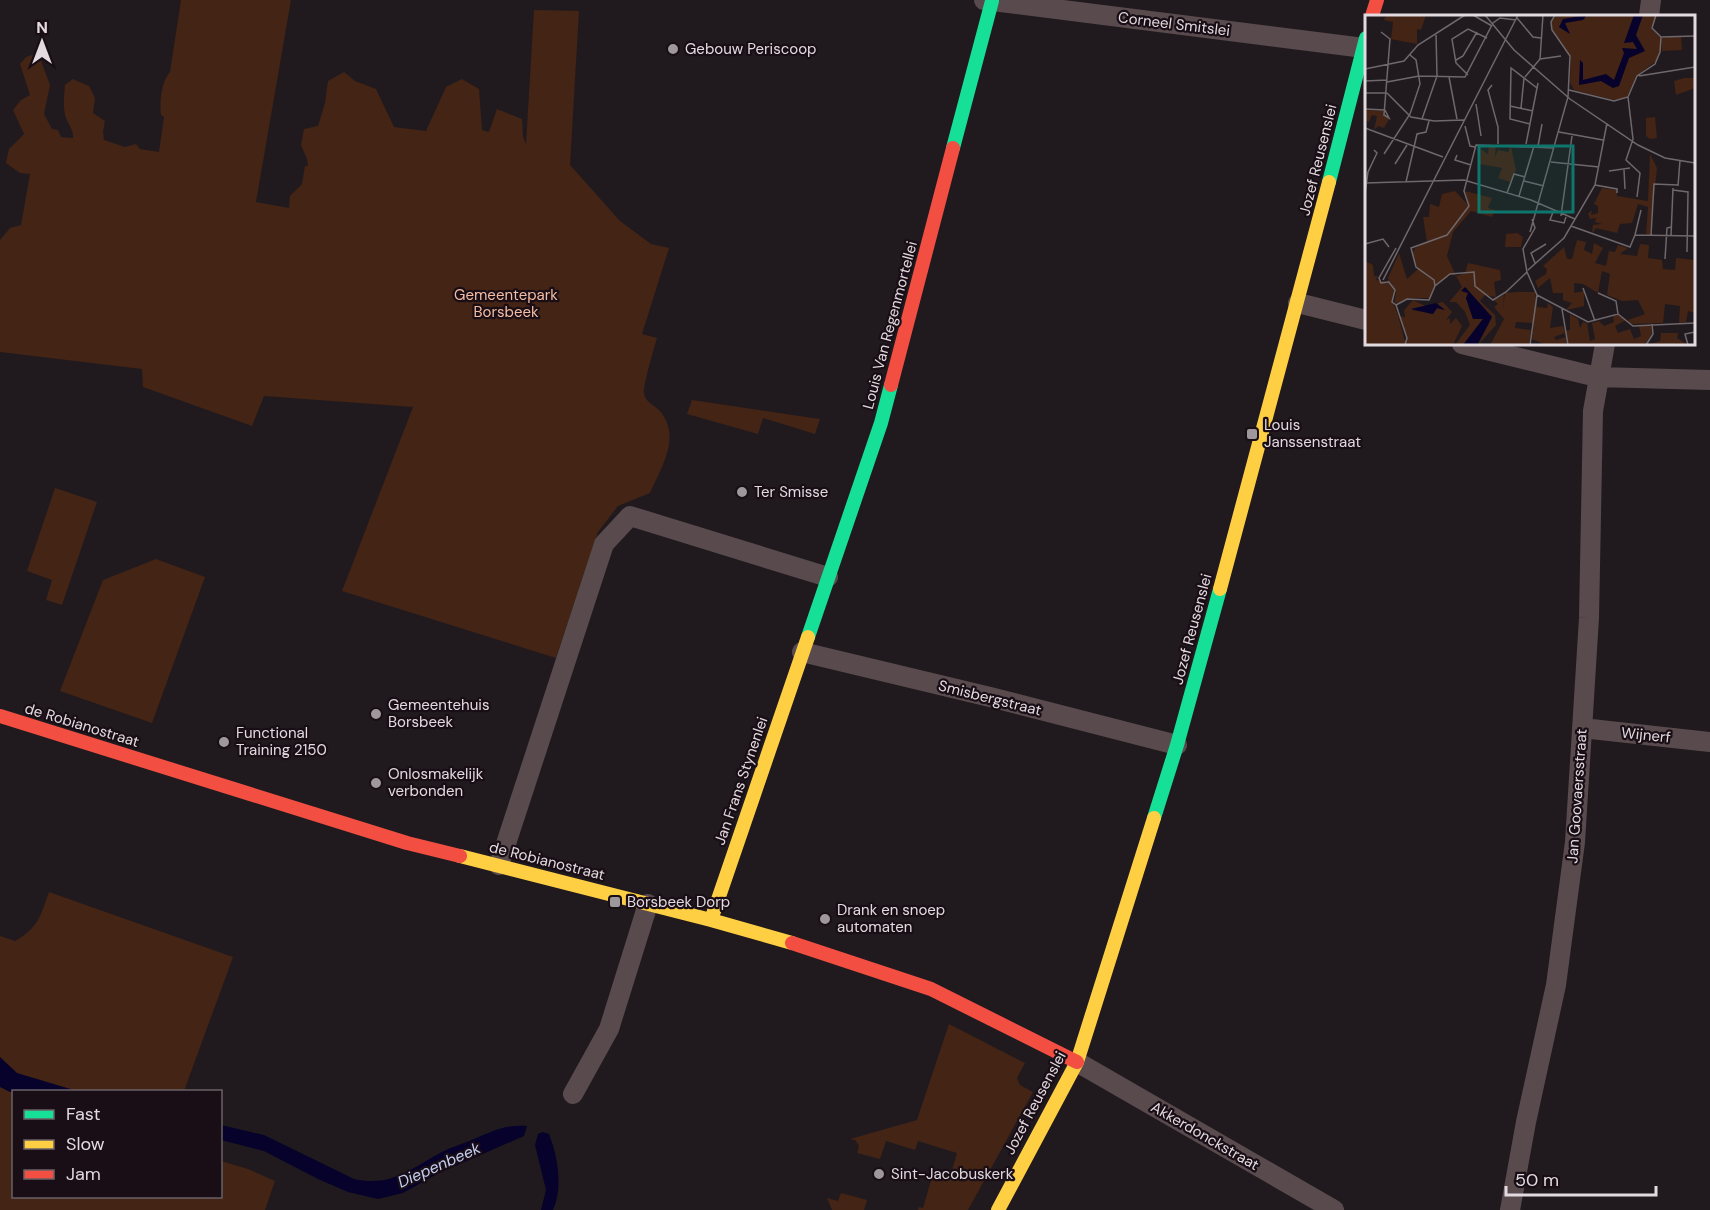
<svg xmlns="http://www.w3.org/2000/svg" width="1710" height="1210" viewBox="0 0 1710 1210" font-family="'DM Sans',sans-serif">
<rect width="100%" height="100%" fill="#201a1e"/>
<!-- green -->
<path fill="#432415" d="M 181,0 L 291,0 L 256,202 L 289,208 L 290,196 L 302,184 L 305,166 L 308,166 L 307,159 L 301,145 L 304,129 L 318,126 L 325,103 L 328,81 L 344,72 L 355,81 L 376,89 L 394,127 L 426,131 L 446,87 L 462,79 L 479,89 L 482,130 L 489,132 L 497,109 L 522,119 L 523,137 L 526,144 L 534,10 L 579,11 L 570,165 L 620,221 L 651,244 L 669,248 L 642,334 L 657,338 C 654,348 643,386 644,393 C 645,402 654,405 659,410 C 682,436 662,466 650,493 L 618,506 L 598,532 L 556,658 L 342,591 L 413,407 L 264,396 L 252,426 L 143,387 L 142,369 L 0,352 L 0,240 L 10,228 L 21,225 L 30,174 L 20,173 L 6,163 L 9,149 L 24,134 L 13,110 L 21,100 L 30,95 L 20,64 L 26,57 L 38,53 L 50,85 L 44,114 L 52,129 L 58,130 L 61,137 L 73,138 C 74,130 67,123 65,115 C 63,105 64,95 65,85 L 73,79 L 89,86 L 95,98 L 93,113 L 105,121 L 103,132 L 104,140 L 125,147 L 136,144 L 140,149 L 159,152 L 164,117 L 161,115 C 159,102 162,80 170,72 Z
M 692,400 L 820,419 L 815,434 L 763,418 L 758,434 L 687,414 Z
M 55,488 L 97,502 L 62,605 L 46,600 L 52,580 L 27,571 Z
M 156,559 L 205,577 L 152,723 L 60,691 L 103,580 Z
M 49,892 L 233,957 L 184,1091 L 14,1092 L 14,1196 L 220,1196 L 221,1161 L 248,1169 L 275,1181 L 265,1210 L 0,1210 L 0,936 L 15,941 C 39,927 40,917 49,892 Z
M 949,1024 L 1025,1063 L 1017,1078 L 1020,1085 L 1033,1092 L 968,1210 L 918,1210 L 919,1207 L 923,1208 L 934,1170 L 951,1174 L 957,1153 L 918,1141 L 915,1150 L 886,1141 L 880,1159 L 857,1153 L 859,1146 L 855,1140 L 850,1139 L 917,1120 Z
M 841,1193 L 867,1200 L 864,1210 L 832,1210 L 827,1198 L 838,1201 Z"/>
<!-- water -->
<path fill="#06022b" d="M 0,1057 L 17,1073 L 77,1091 L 10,1092 L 0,1087 Z
M 221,1125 L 264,1135 L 354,1179 C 391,1187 409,1170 440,1153 C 451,1147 463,1144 474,1139 C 492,1131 507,1124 527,1126 L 524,1136 L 437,1174 L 403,1193 L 378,1199 L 348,1192 L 318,1179 L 264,1151 L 221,1140 Z
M 543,1132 L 549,1134 C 558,1157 563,1188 553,1210 L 541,1210 L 546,1190 L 535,1145 L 538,1134 Z"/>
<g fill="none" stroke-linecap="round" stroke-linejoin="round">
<!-- street -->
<path stroke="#594b4d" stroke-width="20" d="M 984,0 L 1364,48
M 1649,16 L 1651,0
M 1298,303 L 1366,320
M 1462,344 L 1597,377 L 1710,380
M 802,652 L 990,697 L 1177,745
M 1582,728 L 1710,742
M 499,865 L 604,544 L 630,516 L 828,577
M 1077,1062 L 1334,1210
M 573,1094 L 609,1029 L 648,904
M 1510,1210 L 1526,1122 L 1556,985 L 1575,842 L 1589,618 L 1593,411 L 1605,344"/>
<!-- fast -->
<path stroke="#16e098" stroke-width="14" d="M 953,148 L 992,1
M 1329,182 L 1366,38
M 808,637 L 881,423 L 891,385
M 1154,818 L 1177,745 L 1220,589"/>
<!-- slow -->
<path stroke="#ffcf43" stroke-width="14" d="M 1220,589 L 1329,182
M 460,856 L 711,920 L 792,943
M 711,920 L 808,637
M 998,1210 L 1077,1062 L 1154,818"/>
<!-- jam -->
<path stroke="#f24e42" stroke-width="14" d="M 1372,16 L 1377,0
M 891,385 L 953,148
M 0,716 L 407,843 L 460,856
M 792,943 L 931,989 L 1077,1062"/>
</g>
<!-- markers -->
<g fill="#9e979b" stroke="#190e16" stroke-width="2">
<circle cx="673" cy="49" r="6"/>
<rect x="1246" y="428" width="12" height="12" rx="3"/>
<circle cx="742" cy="492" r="6"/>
<circle cx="376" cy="714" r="6"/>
<circle cx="224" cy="742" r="6"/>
<circle cx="376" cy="783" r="6"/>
<rect x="609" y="896" width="12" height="12" rx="3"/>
<circle cx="825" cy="919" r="6"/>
<circle cx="879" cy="1174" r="6"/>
</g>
<g text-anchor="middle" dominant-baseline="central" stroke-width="4.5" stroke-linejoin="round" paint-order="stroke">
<!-- street labels -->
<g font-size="15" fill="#e2dadf" stroke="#190e16">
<text transform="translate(1174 24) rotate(7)">Corneel Smitslei</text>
<text transform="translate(1318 160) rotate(-76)">Jozef Reusenslei</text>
<text transform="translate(890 325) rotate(-75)">Louis Van Regenmortellei</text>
<text transform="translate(1192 629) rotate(-75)">Jozef Reusenslei</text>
<text transform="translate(990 698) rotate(14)">Smisbergstraat</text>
<text transform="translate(82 725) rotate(17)">de Robianostraat</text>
<text transform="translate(1646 735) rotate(6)">Wijnerf</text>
<text transform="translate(741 781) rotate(-71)">Jan Frans Stynenlei</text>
<text transform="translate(1577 796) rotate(-86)">Jan Goovaersstraat</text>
<text transform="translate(547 861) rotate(14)">de Robianostraat</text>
<text transform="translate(1035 1103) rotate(-62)">Jozef Reusenslei</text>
<text transform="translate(1205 1136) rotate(30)">Akkerdonckstraat</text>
</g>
<!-- poi labels -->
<g font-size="15" fill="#e2dadf" stroke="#190e16" text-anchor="start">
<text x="685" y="49">Gebouw Periscoop</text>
<text x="1264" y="425">Louis<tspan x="1264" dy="17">Janssenstraat</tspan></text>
<text x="754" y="492">Ter Smisse</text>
<text x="388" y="705">Gemeentehuis<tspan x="388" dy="17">Borsbeek</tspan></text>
<text x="236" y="733">Functional<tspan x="236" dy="17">Training 2150</tspan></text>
<text x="388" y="774">Onlosmakelijk<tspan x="388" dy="17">verbonden</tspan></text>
<text x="627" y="902">Borsbeek Dorp</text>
<text x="837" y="910">Drank en snoep<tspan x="837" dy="17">automaten</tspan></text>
<text x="891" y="1174">Sint-Jacobuskerk</text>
</g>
<!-- park labels -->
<g font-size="15" fill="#f5bca2" stroke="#190e16">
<text x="506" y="295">Gemeentepark<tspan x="506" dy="17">Borsbeek</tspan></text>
</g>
<!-- water labels -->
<g font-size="16" font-style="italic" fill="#c4cff2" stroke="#190e16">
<text transform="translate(439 1165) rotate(-24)">Diepenbeek</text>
</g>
</g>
<!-- overview -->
<g transform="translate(1365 15)">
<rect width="330" height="330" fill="#201a1e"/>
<path d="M 21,0 L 61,0 L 56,15 L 52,14 L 52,29 L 26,24 L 28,7 L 19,5 ZM 192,0 L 291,0 L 286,13 L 295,23 L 295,34 L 291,46 L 271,61 L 262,82 L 249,85 L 209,75 L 205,67 L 206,42 L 188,15 L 186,7 ZM 316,21 L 317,35 L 297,36 L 296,23 ZM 319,63 L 330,63 L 330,73 L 311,80 L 309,66 ZM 0,95 L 18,96 L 24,104 L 19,113 L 13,111 L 9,115 L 12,101 L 7,100 L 4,107 L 0,105 ZM 290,102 L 292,123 L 285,124 L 281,121 L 281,103 ZM 124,130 L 131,130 L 130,142 L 133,135 L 143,137 L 146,131 L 151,155 L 145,167 L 133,163 L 137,153 L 114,149 L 116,134 L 123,139 ZM 285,139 L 292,153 L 285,219 L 281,219 L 283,192 L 273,189 L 267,208 L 255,209 L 252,218 L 231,213 L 227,219 L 228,210 L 237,209 L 230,207 L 231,203 L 225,204 L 223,199 L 227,195 L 226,200 L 233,198 L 233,191 L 229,189 L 237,173 L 252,175 L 252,181 L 283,186 ZM 90,176 L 104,191 L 100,176 L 127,183 L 123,193 L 130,195 L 127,202 L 106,196 L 88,217 L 82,241 L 91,261 L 100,258 L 103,248 L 135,255 L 136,265 L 129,267 L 131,282 L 120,280 L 115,286 L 130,300 L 131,310 L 113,330 L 127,302 L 101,273 L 97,276 L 103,278 L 101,283 L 108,304 L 118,304 L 98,330 L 90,330 L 105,310 L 100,297 L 91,287 L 84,287 L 97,272 L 91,261 L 86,259 L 70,271 L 65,283 L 45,283 L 29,289 L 31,278 L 23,263 L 34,238 L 42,264 L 53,254 L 47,240 L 50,233 L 62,227 L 58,202 L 64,202 L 65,189 L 74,192 L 77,179 ZM 152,218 L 158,222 L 156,232 L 140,232 L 141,219 ZM 212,225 L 221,227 L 219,235 L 227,239 L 229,228 L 238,233 L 230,248 L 241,251 L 244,236 L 250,237 L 253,230 L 263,233 L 255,239 L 272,241 L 275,229 L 284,230 L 283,243 L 297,245 L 298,254 L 310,255 L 311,243 L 330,245 L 330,298 L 323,296 L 321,307 L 314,308 L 315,291 L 300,289 L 298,308 L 267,309 L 263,305 L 280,299 L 273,285 L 257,286 L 242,280 L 245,259 L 237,256 L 233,278 L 218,269 L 209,268 L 209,278 L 219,276 L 219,291 L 201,295 L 207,288 L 198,285 L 198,278 L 188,278 L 185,263 L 173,273 L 170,266 L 181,259 L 182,254 L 178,251 L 199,232 L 202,244 L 207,244 ZM 0,246 L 8,250 L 9,261 L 13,261 L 11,265 L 23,267 L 29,274 L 27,285 L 42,323 L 40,330 L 0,330 ZM 152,277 L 170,277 L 172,292 L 182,293 L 183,288 L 188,292 L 185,313 L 198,311 L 200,318 L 189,322 L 191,325 L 201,322 L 202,330 L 181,330 L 167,324 L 169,308 L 151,307 L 150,313 L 166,315 L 164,330 L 125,330 L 139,304 L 129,292 L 133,289 L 129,285 L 139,280 L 138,294 L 140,278 ZM 48,285 L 61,291 L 78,287 L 87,297 L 81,305 L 85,303 L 85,309 L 91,303 L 97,311 L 88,330 L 41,330 L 33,301 L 40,302 L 39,295 ZM 71,288 L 80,295 L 72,293 L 68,299 L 47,295 ZM 205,299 L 213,304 L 215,313 L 218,307 L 222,308 L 225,326 L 230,324 L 227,308 L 234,306 L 239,311 L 249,307 L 248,301 L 253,300 L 261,305 L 250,311 L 253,318 L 265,314 L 269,324 L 276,321 L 274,311 L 286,310 L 287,318 L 280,330 L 203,330 L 200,316 L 205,315 ZM 296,318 L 313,318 L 312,323 L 323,330 L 282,330 L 295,326 Z" fill="#432415" fill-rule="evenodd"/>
<path d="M 222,0 L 218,5 L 200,8 L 205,19 L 194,12 L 198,4 ZM 269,0 L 278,0 L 271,20 L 280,36 L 264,43 L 254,71 L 248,73 L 236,66 L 214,70 L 215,45 L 218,48 L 218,65 L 241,59 L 249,65 L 259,38 L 257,33 L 272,34 L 268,27 L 259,28 ZM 100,272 L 127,302 L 112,330 L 98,330 L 118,304 L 108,304 L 101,283 L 103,278 L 96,276 ZM 71,288 L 80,295 L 72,293 L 68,299 L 46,294 Z" fill="#06022b"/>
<path fill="none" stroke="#6e676b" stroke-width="1.5" d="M 108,0 L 127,11M 120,0 L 149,35 L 205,84 L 273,130 L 300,143 L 330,148M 152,3 L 168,22 L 176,23M 16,17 L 25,24 L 19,100 L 24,103 L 20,95M 296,22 L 330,21M 175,44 L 196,41M 91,45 L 98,41 L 112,17M 0,54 L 39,46 L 53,30 L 100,0M 103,60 L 91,48 L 87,24 L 103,14 L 122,23M 274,61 L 330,52M 84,62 L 92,104M 160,62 L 175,44 L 178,0M 0,66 L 22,65M 22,67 L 54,61 L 100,62 L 128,8 L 135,3 L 151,5M 127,70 L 123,75 L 133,112 L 133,129M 204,75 L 249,86 L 263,82 L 272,61 L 290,49 L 295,37 L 296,22 L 287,13 L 291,0M 0,78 L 22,78M 22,78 L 46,102 L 69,106 L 99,105M 263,82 L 268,124 L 261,145 L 275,158 L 272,182M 111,89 L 116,121M 145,91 L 168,96M 156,93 L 159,63M 0,94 L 20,95M 57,104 L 72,61 L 71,18M 165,109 L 145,104 L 146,53 L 172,73M 100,111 L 105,131 L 110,132M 0,113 L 78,142M 194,117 L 238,125M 161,129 L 173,68M 173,131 L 177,109M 19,139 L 45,99 L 55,69 L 51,45 L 45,40M 92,140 L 90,145 L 106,150M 186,147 L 234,152M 30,149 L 42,130M 259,155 L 260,174M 244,156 L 265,153M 159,166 L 179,171M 41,167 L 52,119 L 61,117 L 64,106M 0,168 L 99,165 L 166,185 L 210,204M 230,170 L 252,174 L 252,178M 313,171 L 315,145M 308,175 L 323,177 L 322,237M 142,178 L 149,159 L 160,162M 0,179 L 3,157 L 12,138 L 9,135M 154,181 L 169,131M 188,197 L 185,205 L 199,208 L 201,202M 196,201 L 207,121M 206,211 L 265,232 L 270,220 L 330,221M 165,217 L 203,82 L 205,41 L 187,15 L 186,7 L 190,0M 270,220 L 276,195M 286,220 L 289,169 L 313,170M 306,221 L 308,173M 0,229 L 18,224 L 24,232M 300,244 L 302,213 L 306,212M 170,248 L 166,238 L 181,229M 163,255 L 199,223 L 230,170 L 242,108M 162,257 L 172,280 L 165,330M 18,265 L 153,0M 23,266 L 30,275 L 27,287 L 31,290M 23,267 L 16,268 L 14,263 L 31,233M 70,271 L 69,265 L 51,252 L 46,233 L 82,220 L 104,191 L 99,176 L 111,130 L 189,133M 218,273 L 230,306M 233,278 L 251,286 L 253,299M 172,280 L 223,307 L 253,299 L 268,311 L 330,308M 31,290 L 42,284 L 64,285 L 70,271 L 85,259 L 109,257 L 110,271 L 128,285 L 141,277 L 162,257 L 158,234 L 170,213 L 167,204M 31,290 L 42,323 L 40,330M 197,294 L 203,330M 281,330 L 288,319 L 287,309M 323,330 L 320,319 L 330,317"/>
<path fill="#0f766e" fill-opacity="0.15" stroke="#0f766e" stroke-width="3" d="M 114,131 L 208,131 L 208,197 L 114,197 Z"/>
<rect width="330" height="330" fill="none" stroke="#e2dadf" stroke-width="3"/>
</g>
<!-- legend -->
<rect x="12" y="1090" width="210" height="108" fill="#190e16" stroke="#696066" stroke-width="1.5"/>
<rect x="24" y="1110" width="30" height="9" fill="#16e098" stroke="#696066" stroke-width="1.5"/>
<text x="66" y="1120" font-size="18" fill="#e2dadf">Fast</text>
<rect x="24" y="1140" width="30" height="9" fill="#ffcf43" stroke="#696066" stroke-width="1.5"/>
<text x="66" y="1150" font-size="18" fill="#e2dadf">Slow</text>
<rect x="24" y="1170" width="30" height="9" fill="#f24e42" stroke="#696066" stroke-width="1.5"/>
<text x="66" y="1180" font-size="18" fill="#e2dadf">Jam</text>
<!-- north arrow -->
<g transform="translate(42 42)" stroke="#190e16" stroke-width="4.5" paint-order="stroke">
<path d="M0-4.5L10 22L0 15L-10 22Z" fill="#e2dadf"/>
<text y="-9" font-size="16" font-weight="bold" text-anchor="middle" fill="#e2dadf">N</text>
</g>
<!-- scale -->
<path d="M1506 1186v9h150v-9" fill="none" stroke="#e2dadf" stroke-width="3"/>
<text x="1515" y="1186" font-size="18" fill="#e2dadf" stroke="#190e16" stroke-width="4.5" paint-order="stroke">50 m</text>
</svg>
